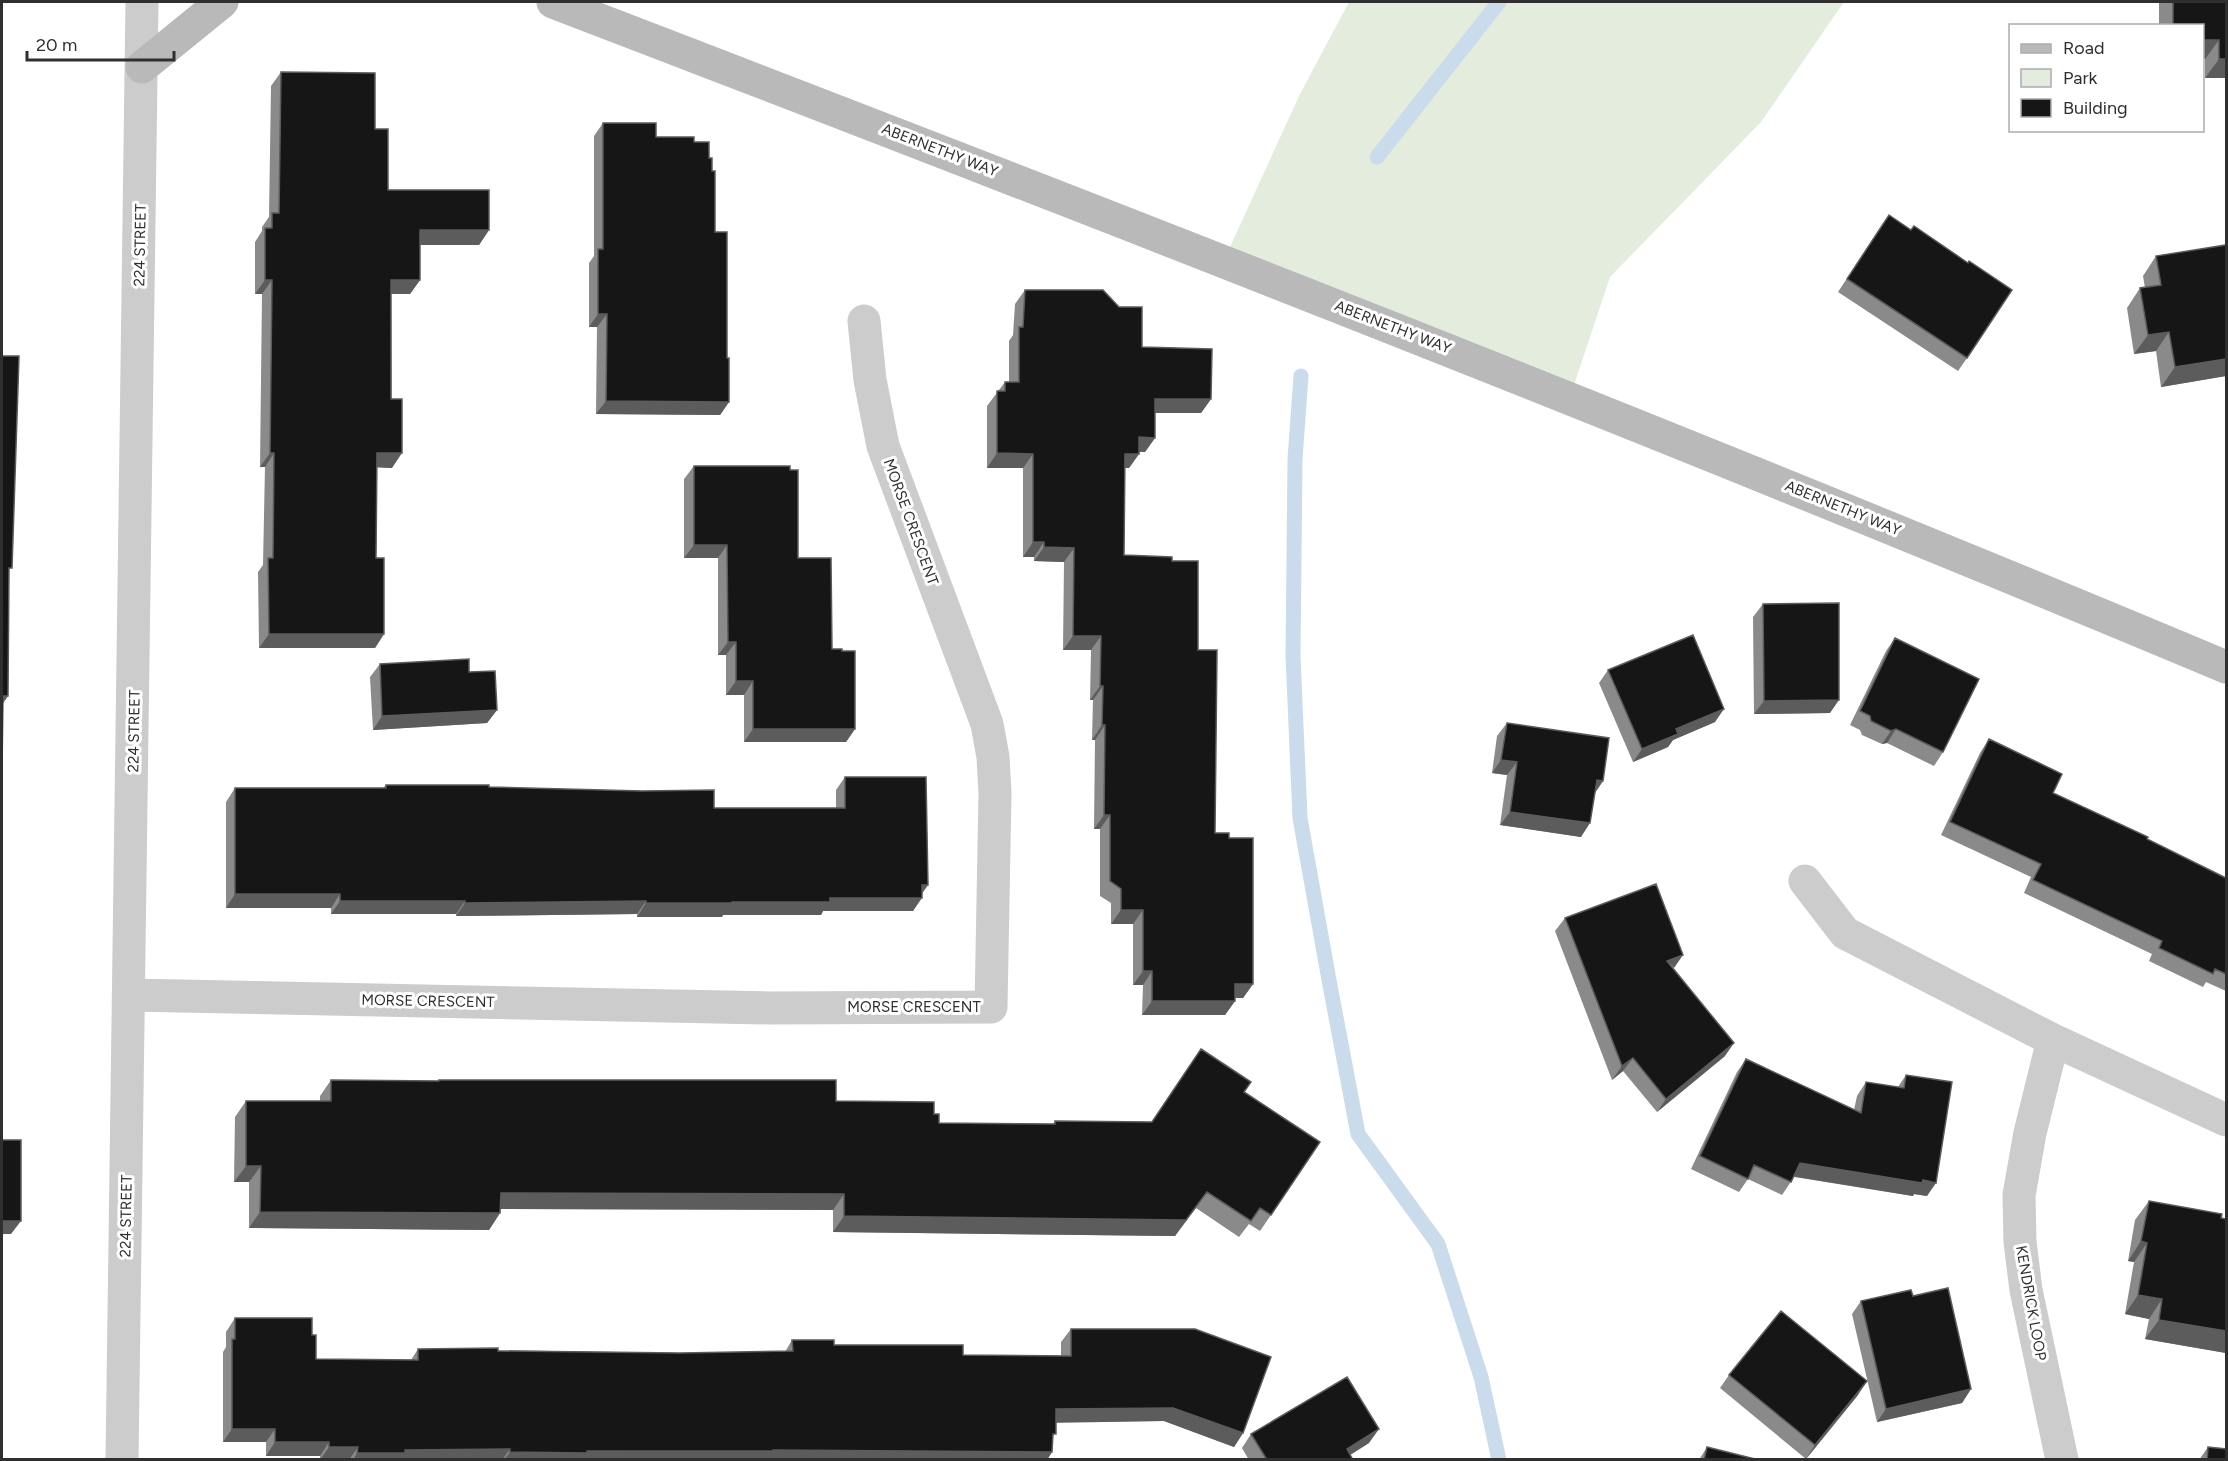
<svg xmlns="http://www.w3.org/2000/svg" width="2228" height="1461" viewBox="0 0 2228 1461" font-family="Figtree,sans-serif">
<rect width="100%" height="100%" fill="#fff"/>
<!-- green -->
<path fill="#e4ecdd" d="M 1349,2 L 1844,2 L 1761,122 L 1610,277 L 1570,397 L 1224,260 L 1300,94 Z"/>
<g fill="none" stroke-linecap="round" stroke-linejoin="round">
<!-- stream -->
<path stroke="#cadbeb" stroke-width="15" d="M 1377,157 L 1499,2
M 1301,376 L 1295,459 L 1293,656 L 1300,818 L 1329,980 L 1358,1134 L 1438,1244 L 1481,1377 L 1499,1460"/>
<!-- minor -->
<path stroke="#ccc" stroke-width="33" d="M 1805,881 L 1845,933 L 2053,1040 L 2226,1120
M 130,995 L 770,1008 L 991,1007 L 995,793 L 993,757 L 987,724 L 883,446 L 870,380 L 864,321
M 2053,1040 L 2030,1133 L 2019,1195 L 2020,1242 L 2026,1290 L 2062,1460"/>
<!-- tertiary -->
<path stroke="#ccc" stroke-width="33" d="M 122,1460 L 142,2"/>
<!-- secondary -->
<path stroke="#b9b9b9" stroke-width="33" d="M 553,2 C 1114,217 1672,435 2226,667
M 142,67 L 222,2"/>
</g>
<!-- wall -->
<path fill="#8a8a8a" d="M 2159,2 L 2226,2 L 2226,78 L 2205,78 L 2205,59 L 2202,59 L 2202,26 L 2159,26 Z
M 281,72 L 375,129 L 388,190 L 489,230 L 479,245 L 420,245 L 420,280 L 410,294 L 391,294 L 392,468 L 377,467 L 376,558 L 384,634 L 375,648 L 259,648 L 258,572 L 263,565 L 265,467 L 260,467 L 262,294 L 255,294 L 255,242 L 262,231 L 262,227 L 269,217 L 271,86 Z
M 603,123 L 656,137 L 694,142 L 709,158 L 712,171 L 715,232 L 727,358 L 729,402 L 720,415 L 596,414 L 597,327 L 589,327 L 589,263 L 594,256 L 594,136 Z
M 1880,228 L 1967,358 L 1958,371 L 1838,292 Z
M 2226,245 L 2226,376 L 2161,387 L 2156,351 L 2134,354 L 2127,308 L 2140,288 L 2145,288 L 2143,276 L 2156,256 Z
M 1025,290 L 1142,347 L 1211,399 L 1201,413 L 1155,413 L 1155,438 L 1145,452 L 1139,452 L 1139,454 L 1129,468 L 1125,468 L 1124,555 L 1172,561 L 1198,650 L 1215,833 L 1229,838 L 1253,984 L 1243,998 L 1235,998 L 1235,1001 L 1225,1015 L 1142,1015 L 1143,985 L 1133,985 L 1133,924 L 1111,924 L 1111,903 L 1100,896 L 1100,829 L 1094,829 L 1095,740 L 1092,740 L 1093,700 L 1090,700 L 1091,650 L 1063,650 L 1064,562 L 1034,561 L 1034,557 L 1023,557 L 1023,468 L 987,468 L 987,406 L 1005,382 L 1009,382 L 1009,341 L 1013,335 L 1015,304 Z
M 694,466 L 798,558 L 832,649 L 855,729 L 846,742 L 744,742 L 744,695 L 726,695 L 726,655 L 718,655 L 718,558 L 684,558 L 684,479 Z
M 1763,604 L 1830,713 L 1754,714 L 1753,617 Z
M 1895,638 L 1943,752 L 1934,766 L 1887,743 L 1882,744 L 1862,735 L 1860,730 L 1850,725 L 1886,651 Z
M 380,664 L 469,672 L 497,710 L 487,723 L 373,730 L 370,677 Z
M 1608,670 L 1715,722 L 1673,740 L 1668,747 L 1633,762 L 1599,683 Z
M 1507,723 L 1603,781 L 1595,793 L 1581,837 L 1500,825 L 1507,775 L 1492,773 L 1497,736 Z
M 1989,739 L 2053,793 L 2226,878 L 2226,991 L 2206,982 L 2203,987 L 2149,961 L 2152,954 L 2024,893 L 2031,877 L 1941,835 L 1980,753 Z
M 845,777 L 922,893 L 913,911 L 823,911 L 821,915 L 723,915 L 722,917 L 637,917 L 637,914 L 456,916 L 456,914 L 331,914 L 331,908 L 226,908 L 226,802 L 235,788 L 383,788 L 386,785 L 489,787 L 714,808 L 836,808 L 836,790 Z
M 1565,918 L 1673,968 L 1725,1056 L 1657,1112 L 1623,1071 L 1612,1080 L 1555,931 Z
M 1201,1049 L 1244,1092 L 1271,1215 L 1260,1231 L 1249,1224 L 1239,1237 L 1196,1208 L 1175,1236 L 833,1232 L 833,1210 L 500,1209 L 500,1213 L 489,1230 L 249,1228 L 249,1182 L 234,1182 L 235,1117 L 246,1101 L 320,1101 L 320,1096 L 331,1080 L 437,1081 L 439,1080 L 836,1101 L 934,1114 L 939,1123 L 1053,1124 L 1055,1121 L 1152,1122 Z
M 1746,1059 L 1854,1110 L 1857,1096 L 1866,1082 L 1898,1087 L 1906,1075 L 1927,1196 L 1914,1194 L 1913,1196 L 1794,1177 L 1782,1195 L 1748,1179 L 1739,1192 L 1691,1169 L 1737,1072 Z
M 2149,1201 L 2226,1219 L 2226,1353 L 2145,1339 L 2149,1319 L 2125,1314 L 2134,1262 L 2128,1261 L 2135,1220 Z
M 1913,1296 L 1971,1389 L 1962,1403 L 1877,1422 L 1852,1314 L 1861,1301 Z
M 235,1318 L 312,1335 L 316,1359 L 411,1360 L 418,1349 L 680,1353 L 785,1352 L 792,1340 L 834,1345 L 963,1355 L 1061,1356 L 1061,1342 L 1071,1329 L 1243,1433 L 1234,1447 L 1164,1421 L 1056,1422 L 1053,1438 L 1052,1452 L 1047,1460 L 320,1460 L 320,1456 L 266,1456 L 266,1442 L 223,1442 L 223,1352 L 226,1347 L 226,1332 Z
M 1729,1375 L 1858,1395 L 1806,1459 L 1720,1388 Z
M 1251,1434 L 1369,1443 L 1350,1455 L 1353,1460 L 1249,1460 L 1242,1448 Z
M 1707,1447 L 1759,1460 L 1699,1460 Z
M 2208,1447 L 2226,1460 L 2199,1460 Z"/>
<!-- shaded-wall -->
<path fill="#5c5c5c" d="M 2202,40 L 2219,40 L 2205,59 L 2202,59 Z
M 2219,59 L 2226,59 L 2226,78 L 2205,78 Z
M 420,230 L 489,230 L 479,245 L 410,245 Z
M 265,280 L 272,280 L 262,294 L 255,294 Z
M 391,280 L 420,280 L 410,294 L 381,294 Z
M 598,314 L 607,314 L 597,327 L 589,327 Z
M 2169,332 L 2156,351 L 2134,354 L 2148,335 Z
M 2226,359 L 2226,376 L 2161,387 L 2175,367 Z
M 1155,399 L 1211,399 L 1201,413 L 1145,413 Z
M 606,401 L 729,402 L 720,415 L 596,414 Z
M 1139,437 L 1155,438 L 1145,452 L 1129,451 Z
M 270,453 L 274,453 L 265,467 L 260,467 Z
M 377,453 L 402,453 L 392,468 L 367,467 Z
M 997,453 L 1033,454 L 1023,468 L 987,468 Z
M 1125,454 L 1139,454 L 1129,468 L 1115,468 Z
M 1033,542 L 1044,542 L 1034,557 L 1023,557 Z
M 694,545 L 727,545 L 718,558 L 684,558 Z
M 1044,547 L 1074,548 L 1064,562 L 1034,561 Z
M 269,634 L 384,634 L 375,648 L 259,648 Z
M 1073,636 L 1101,636 L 1091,650 L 1063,650 Z
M 728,642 L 736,642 L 726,655 L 718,655 Z
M 736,681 L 753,681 L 744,695 L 726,695 Z
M 1100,686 L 1103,686 L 1093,700 L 1090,700 Z
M 3,696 L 8,696 L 2,705 Z
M 1839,700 L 1830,713 L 1754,714 L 1764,701 Z
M 1724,709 L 1715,722 L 1673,740 L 1668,747 L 1633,762 L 1642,749 L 1676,729 Z
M 497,710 L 487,723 L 373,730 L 382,716 Z
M 1102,725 L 1105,725 L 1095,740 L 1092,740 Z
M 753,729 L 855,729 L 846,742 L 744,742 Z
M 1896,729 L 1887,743 L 1882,744 L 1891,731 Z
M 1501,760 L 1517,762 L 1507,775 L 1492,773 Z
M 1597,780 L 1603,781 L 1594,794 Z
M 1510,812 L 1590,823 L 1581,837 L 1500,825 Z
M 1104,815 L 1110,815 L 1100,829 L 1094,829 Z
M 922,885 L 928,885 L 919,898 L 922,898 L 913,911 L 823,911 L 821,915 L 723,915 L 722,917 L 637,917 L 646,903 L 732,902 L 830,898 Z
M 235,894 L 340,894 L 331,908 L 226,908 Z
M 340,901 L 465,901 L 456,914 L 331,914 Z
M 646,901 L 637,914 L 456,916 L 465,903 Z
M 1121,910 L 1143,910 L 1133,924 L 1111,924 Z
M 1683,955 L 1674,968 L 1667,961 Z
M 1143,971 L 1152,971 L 1143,985 L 1133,985 Z
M 1235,984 L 1253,984 L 1243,998 L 1225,998 Z
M 1152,1001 L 1235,1001 L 1225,1015 L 1142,1015 Z
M 1734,1043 L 1725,1056 L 1657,1112 L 1666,1099 Z
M 1633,1058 L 1623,1071 L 1612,1080 L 1622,1066 Z
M 1800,1163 L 1923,1180 L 1936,1183 L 1927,1196 L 1914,1194 L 1913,1196 L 1791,1176 Z
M 246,1166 L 261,1166 L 249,1182 L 234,1182 Z
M 1207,1192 L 1175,1236 L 833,1232 L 844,1216 Z
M 501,1193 L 844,1194 L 833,1210 L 489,1209 Z
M 260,1212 L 500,1213 L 489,1230 L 249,1228 Z
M 2,1221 L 21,1221 L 11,1234 L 2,1234 Z
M 2141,1241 L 2147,1243 L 2134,1262 L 2128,1261 Z
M 2138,1295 L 2162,1299 L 2149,1319 L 2125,1314 Z
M 2159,1320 L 2226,1331 L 2226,1353 L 2145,1339 Z
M 1867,1381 L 1858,1395 L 1806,1459 L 1815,1445 Z
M 1971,1389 L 1962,1403 L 1877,1422 L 1886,1409 Z
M 1173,1408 L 1243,1433 L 1234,1447 L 1164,1421 L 1046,1423 L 1056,1409 Z
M 232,1429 L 275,1429 L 266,1442 L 223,1442 Z
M 1379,1429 L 1369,1443 L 1342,1460 L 1347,1449 Z
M 275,1442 L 329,1442 L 320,1456 L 266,1456 Z
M 329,1447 L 358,1447 L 349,1460 L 320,1460 Z
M 510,1449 L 502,1460 L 353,1460 L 357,1453 L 405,1450 Z
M 773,1450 L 1052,1452 L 1047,1460 L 504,1460 L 510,1452 Z"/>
<!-- building -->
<path fill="#161616" stroke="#5c5c5c" stroke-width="1.5" d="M 2173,2 L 2226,2 L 2226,59 L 2219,59 L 2219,40 L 2202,40 L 2202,26 L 2173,26 Z
M 281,72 L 375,73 L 375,129 L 388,129 L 388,190 L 489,190 L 489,230 L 420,230 L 420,280 L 391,280 L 391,399 L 402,399 L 402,453 L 377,453 L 376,558 L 384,558 L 384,634 L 269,634 L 268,558 L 273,558 L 274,453 L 270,453 L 272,280 L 265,280 L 265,228 L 272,228 L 272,213 L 279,213 Z
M 603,123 L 656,123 L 656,137 L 694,137 L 694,142 L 709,142 L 709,158 L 712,158 L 712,171 L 715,171 L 715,232 L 727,232 L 727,358 L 729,358 L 729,402 L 606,401 L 607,314 L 598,314 L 598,249 L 603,249 Z
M 1889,215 L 1911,230 L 1914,226 L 1968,263 L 1969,261 L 2012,290 L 1967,358 L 1847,279 Z
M 2226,245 L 2226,359 L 2175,367 L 2169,332 L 2148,335 L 2140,288 L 2161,285 L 2156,256 Z
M 1025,290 L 1103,290 L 1119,307 L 1142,307 L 1142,347 L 1212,349 L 1211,399 L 1155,399 L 1155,438 L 1139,437 L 1139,454 L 1125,454 L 1124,555 L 1172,557 L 1172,561 L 1198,561 L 1198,650 L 1217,650 L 1215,833 L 1229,833 L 1229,838 L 1253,838 L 1253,984 L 1235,984 L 1235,1001 L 1152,1001 L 1152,971 L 1143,971 L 1143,910 L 1121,910 L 1121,889 L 1110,881 L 1110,815 L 1104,815 L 1105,725 L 1102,725 L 1103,686 L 1100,686 L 1101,636 L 1073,636 L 1074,548 L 1044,547 L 1044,542 L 1033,542 L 1033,454 L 997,453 L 997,391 L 1005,391 L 1005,382 L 1019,382 L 1019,327 L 1023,327 Z
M 2,356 L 19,356 L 12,568 L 9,568 L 8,696 L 3,696 L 2,771 Z
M 694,466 L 790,466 L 790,470 L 798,470 L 798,558 L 831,558 L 832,649 L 842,649 L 842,651 L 855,651 L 855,729 L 753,729 L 753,681 L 736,681 L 736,642 L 728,642 L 727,545 L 694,545 Z
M 1839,603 L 1839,700 L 1764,701 L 1763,604 Z
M 1693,635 L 1724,709 L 1676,729 L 1678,734 L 1642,749 L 1608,670 Z
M 1895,638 L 1979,679 L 1943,752 L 1896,729 L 1891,731 L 1871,721 L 1870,716 L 1860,711 Z
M 469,659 L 469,672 L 495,671 L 497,710 L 382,716 L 380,664 Z
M 1507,723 L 1609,738 L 1603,781 L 1597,780 L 1590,823 L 1510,812 L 1517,762 L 1501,760 Z
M 1989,739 L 2062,774 L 2053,793 L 2148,837 L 2147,839 L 2226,878 L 2226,974 L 2215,969 L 2213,974 L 2159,948 L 2162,941 L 2033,880 L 2041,864 L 1950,822 Z
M 845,777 L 926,777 L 928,885 L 922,885 L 922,898 L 830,898 L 830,902 L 732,902 L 732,903 L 646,903 L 646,901 L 465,903 L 465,901 L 340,901 L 340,894 L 235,894 L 235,788 L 386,788 L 386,785 L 489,785 L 489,787 L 642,791 L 714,790 L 714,808 L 845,808 Z
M 1656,884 L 1683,955 L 1667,961 L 1734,1043 L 1666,1099 L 1633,1058 L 1622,1066 L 1565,918 Z
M 1201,1049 L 1251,1082 L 1244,1092 L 1320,1142 L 1271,1215 L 1260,1208 L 1251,1221 L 1207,1192 L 1186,1220 L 844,1216 L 844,1194 L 501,1193 L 500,1213 L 260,1212 L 261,1166 L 246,1166 L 246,1101 L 331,1101 L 331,1080 L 439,1081 L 439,1080 L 836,1080 L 836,1101 L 934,1102 L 934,1114 L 939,1114 L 939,1123 L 1055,1124 L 1055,1121 L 1152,1122 Z
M 1746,1059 L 1861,1113 L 1866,1082 L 1904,1088 L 1906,1075 L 1952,1082 L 1936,1183 L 1923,1180 L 1922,1183 L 1800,1163 L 1791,1182 L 1754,1165 L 1748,1179 L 1700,1156 Z
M 2,1140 L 21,1140 L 21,1221 L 2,1221 L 2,1374 Z
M 2149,1201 L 2222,1214 L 2221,1218 L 2226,1219 L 2226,1331 L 2159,1320 L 2162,1299 L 2138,1295 L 2147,1243 L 2141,1241 Z
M 1948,1288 L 1971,1389 L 1886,1409 L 1861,1301 L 1911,1290 L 1913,1296 Z
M 1781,1311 L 1867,1381 L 1815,1445 L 1729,1375 Z
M 235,1318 L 312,1318 L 312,1335 L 316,1335 L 316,1359 L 418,1360 L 418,1349 L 498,1348 L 498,1351 L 680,1353 L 793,1351 L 792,1340 L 834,1340 L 834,1345 L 963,1345 L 963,1355 L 1071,1356 L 1071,1329 L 1195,1329 L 1271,1357 L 1243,1433 L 1173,1408 L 1056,1409 L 1056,1434 L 1053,1434 L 1052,1452 L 773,1450 L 773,1451 L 587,1451 L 587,1453 L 510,1452 L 510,1449 L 405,1450 L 405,1453 L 357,1453 L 358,1447 L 329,1447 L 329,1442 L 275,1442 L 275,1429 L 232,1429 L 232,1339 L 235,1339 Z
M 1347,1377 L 1379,1429 L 1347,1449 L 1353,1460 L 1267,1460 L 1251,1434 Z
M 1707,1447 L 1759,1460 L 1704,1460 Z
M 2208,1447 L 2226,1449 L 2226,1460 L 2207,1460 Z"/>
<g text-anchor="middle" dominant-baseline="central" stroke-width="6" stroke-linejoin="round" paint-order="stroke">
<!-- street labels -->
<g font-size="15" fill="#2f2f2f" stroke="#fff">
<text transform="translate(940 150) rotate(21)">ABERNETHY WAY</text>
<text transform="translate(140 245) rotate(-89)">224 STREET</text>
<text transform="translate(1393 327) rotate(21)">ABERNETHY WAY</text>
<text transform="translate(1843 508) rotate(22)">ABERNETHY WAY</text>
<text transform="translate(911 522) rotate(70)">MORSE CRESCENT</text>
<text transform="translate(134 731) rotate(-89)">224 STREET</text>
<text transform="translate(428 1001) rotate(1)">MORSE CRESCENT</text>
<text x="914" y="1007">MORSE CRESCENT</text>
<text transform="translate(126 1216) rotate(-89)">224 STREET</text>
<text transform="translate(2031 1303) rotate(80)">KENDRICK LOOP</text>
</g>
</g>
<!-- border -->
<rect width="2228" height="1461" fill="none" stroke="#2f2f2f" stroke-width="6"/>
<!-- legend -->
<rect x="2009" y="24" width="195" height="108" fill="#ffffff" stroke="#acacac" stroke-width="1.5"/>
<rect x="2021" y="44" width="30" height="9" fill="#b9b9b9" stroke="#acacac" stroke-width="1.5"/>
<text x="2063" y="54" font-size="18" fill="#2f2f2f">Road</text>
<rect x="2021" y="69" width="30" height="18" fill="#e4ecdd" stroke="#acacac" stroke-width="1.5"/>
<text x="2063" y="84" font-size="18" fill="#2f2f2f">Park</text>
<rect x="2021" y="99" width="30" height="18" fill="#161616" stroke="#acacac" stroke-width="1.5"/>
<text x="2063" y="114" font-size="18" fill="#2f2f2f">Building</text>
<!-- scale -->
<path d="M27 51v9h147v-9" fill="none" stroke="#2f2f2f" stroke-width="3"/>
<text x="36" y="51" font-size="18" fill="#2f2f2f" stroke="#ffffff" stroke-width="4.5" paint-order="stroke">20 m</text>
</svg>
